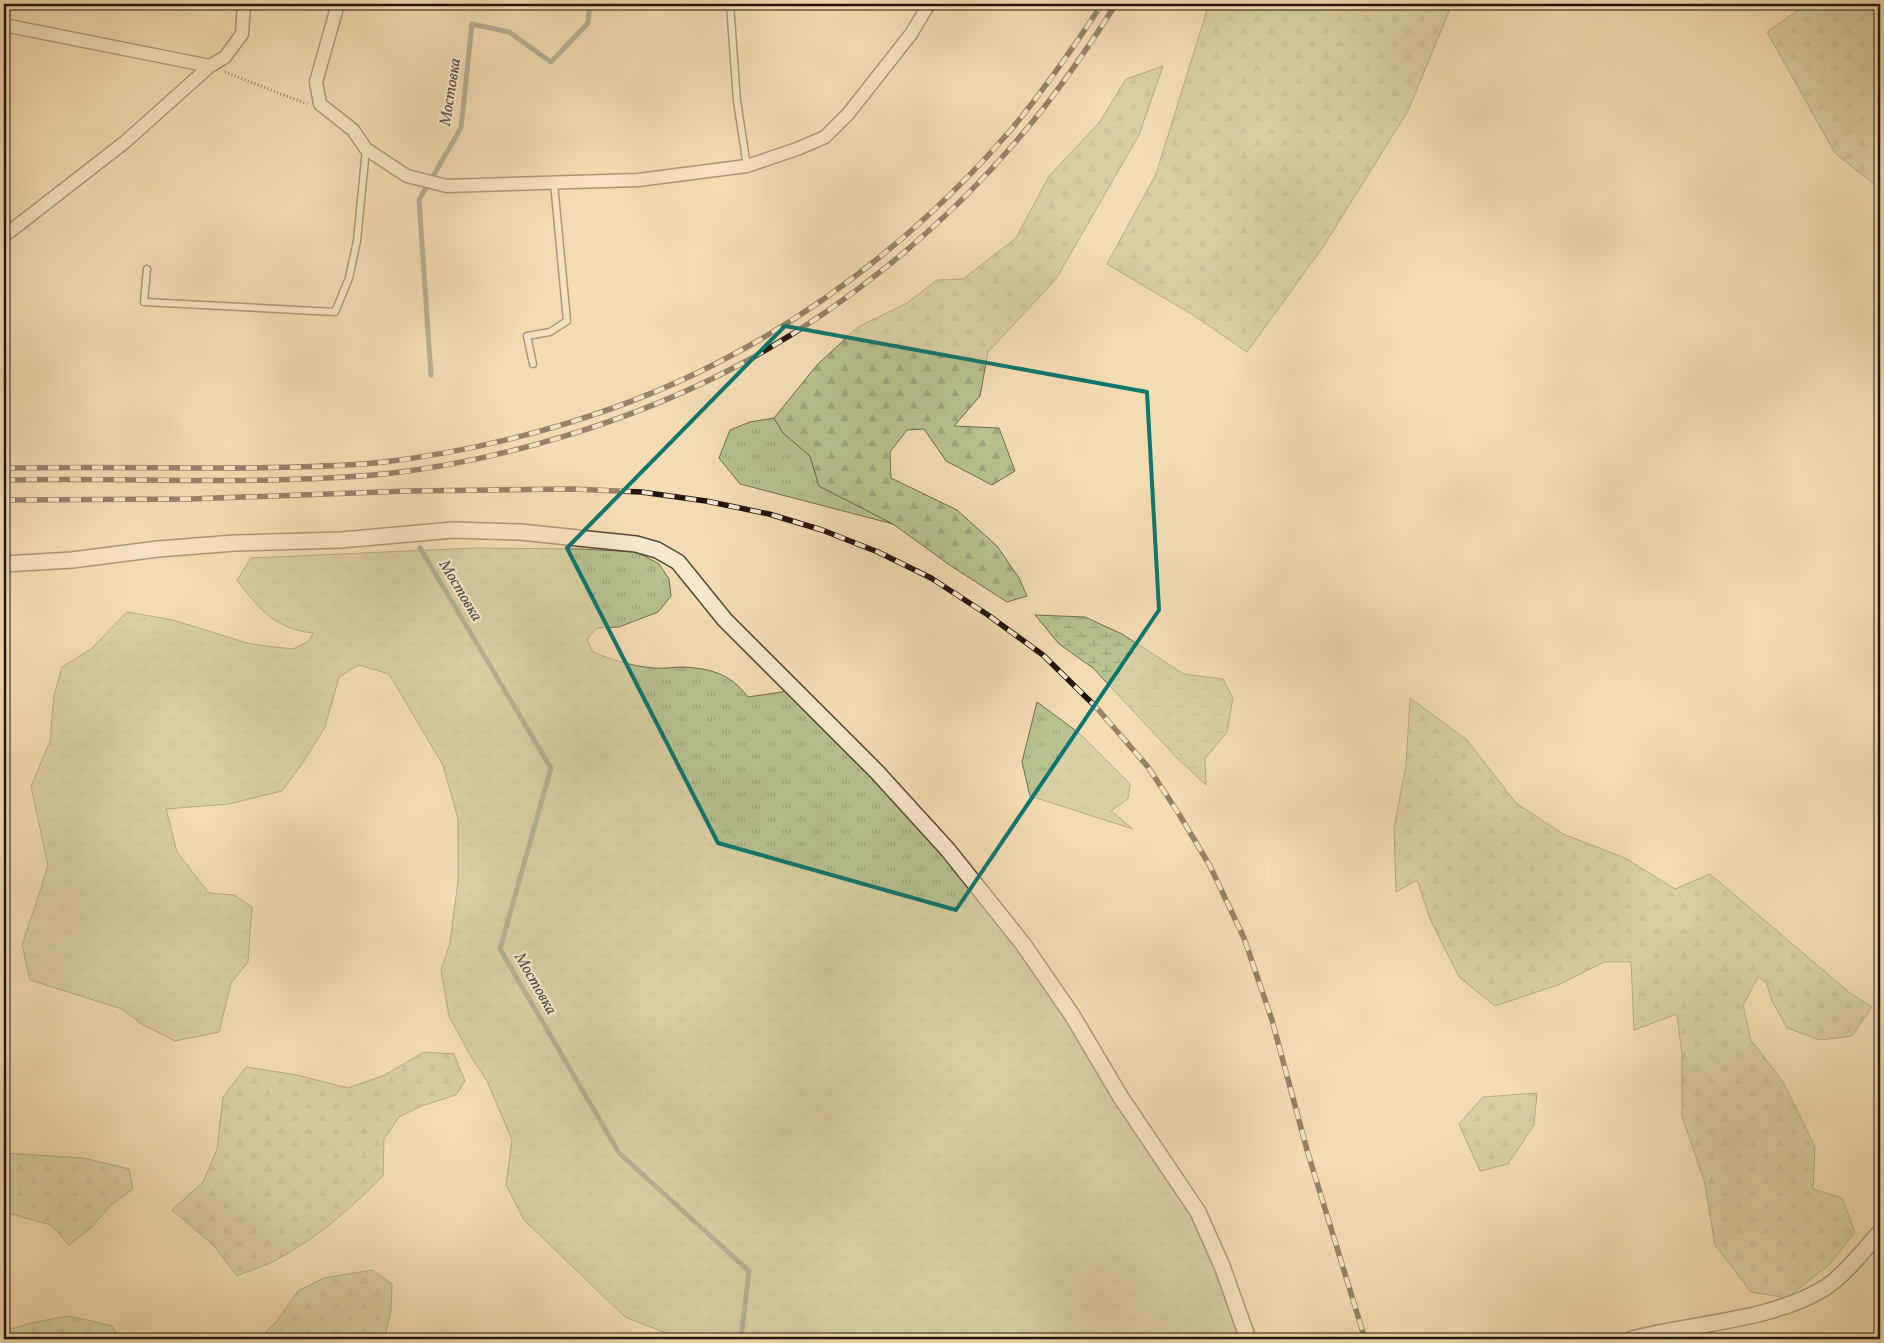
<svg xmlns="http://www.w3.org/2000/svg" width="1884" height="1343" viewBox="0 0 1884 1343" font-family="Vollkorn,serif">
<defs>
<pattern id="grass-tufts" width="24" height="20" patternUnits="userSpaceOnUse" patternTransform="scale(1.25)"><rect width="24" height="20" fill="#b7c28f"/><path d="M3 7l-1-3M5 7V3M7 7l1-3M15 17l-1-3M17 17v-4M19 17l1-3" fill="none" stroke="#9da67a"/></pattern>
<pattern id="forest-firs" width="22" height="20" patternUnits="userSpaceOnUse" patternTransform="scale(1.25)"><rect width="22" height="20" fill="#b7c28f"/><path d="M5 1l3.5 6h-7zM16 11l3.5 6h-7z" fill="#9da67a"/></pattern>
<pattern id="wetland-marsh" width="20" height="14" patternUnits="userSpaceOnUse" patternTransform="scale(1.25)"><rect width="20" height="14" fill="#b7c28f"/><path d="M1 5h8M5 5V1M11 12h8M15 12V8" fill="none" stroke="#9da67a"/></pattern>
</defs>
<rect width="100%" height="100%" fill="#f4dcb2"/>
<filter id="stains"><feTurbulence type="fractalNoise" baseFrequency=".004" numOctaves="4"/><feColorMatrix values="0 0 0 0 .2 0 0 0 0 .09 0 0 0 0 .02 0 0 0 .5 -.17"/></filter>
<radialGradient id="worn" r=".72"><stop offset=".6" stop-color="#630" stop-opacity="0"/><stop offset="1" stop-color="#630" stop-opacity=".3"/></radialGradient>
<!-- grass -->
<path fill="url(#grass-tufts)" stroke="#6d6b4e" d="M 774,418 L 783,433 L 810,456 L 819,486 L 893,524 L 740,484 L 719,458 L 730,430 L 750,422 Z
M 475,548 L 580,549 L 637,552 L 659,564 L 669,579 L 671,596 L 658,612 L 619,627 L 597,628 L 587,639 L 593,652 C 612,660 632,666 653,668 C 663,669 674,667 684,667 C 713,669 730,674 748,697 L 795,690 L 1023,944 L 1176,1177 L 1248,1339 L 678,1339 L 666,1333 L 625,1317 L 524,1220 L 506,1185 L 512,1140 L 487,1081 L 470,1055 L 449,1016 L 441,970 L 450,943 L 458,881 L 458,819 L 443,765 L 389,674 L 359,665 L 339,677 L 325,727 L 304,761 L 282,791 L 229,804 L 166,809 L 177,852 L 209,893 L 234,895 L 252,907 L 248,962 L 231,983 L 219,1032 L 175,1041 L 143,1025 L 122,1009 L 30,980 L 22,945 L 48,866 L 31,786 L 50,741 L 54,696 L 62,667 L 91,649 L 127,612 L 173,620 L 247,643 L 265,646 L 293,649 L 309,641 L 313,633 C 275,629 259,609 237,580 L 251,558 Z
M 1037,702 L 1079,733 L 1130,784 L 1128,799 L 1111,811 L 1133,829 L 1030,796 L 1022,762 Z"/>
<!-- forest -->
<path fill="url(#forest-firs)" stroke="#6d6b4e" d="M 1209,4 L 1452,4 L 1408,111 L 1323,247 L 1247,352 L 1193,315 L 1107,264 L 1156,174 Z
M 1807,4 L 1880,4 L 1880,189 L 1835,153 L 1767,32 Z
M 1163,66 L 1139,135 L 1056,279 L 988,352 L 980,396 L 954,426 L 999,428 L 1015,471 L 992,485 L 946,461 L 924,429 L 907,430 L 890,452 L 891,478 L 957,510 L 997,546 L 1019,578 L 1027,596 L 1007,602 L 951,566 L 893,524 L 819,486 L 810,456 L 783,433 L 774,418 L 817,365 L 858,327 L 907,303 L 937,280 L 963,279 L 1016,238 L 1049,176 L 1099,123 L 1126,79 Z
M 1410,698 L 1467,740 L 1516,803 L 1563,834 L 1625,858 L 1675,889 L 1710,874 L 1850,993 L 1872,1007 L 1852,1036 L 1820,1040 L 1787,1028 L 1772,1001 L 1766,982 L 1758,977 L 1743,1005 L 1751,1040 L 1783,1082 L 1815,1147 L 1813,1189 L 1842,1198 L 1855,1232 L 1830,1264 L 1787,1298 L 1751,1292 L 1715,1245 L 1705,1184 L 1682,1116 L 1682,1055 L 1677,1014 L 1634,1030 L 1631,962 L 1604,962 L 1558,985 L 1495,1006 L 1459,977 L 1430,919 L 1417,880 L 1396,892 L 1394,828 L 1406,765 Z
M 424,1052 L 454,1054 L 465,1081 L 456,1095 L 421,1106 L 399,1117 L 384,1139 L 383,1176 C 350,1209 313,1242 270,1263 C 259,1268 248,1271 237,1276 L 213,1245 L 172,1210 L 203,1182 L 217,1149 L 223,1097 L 246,1067 L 297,1075 L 348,1088 L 385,1075 Z
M 1537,1093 L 1534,1125 L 1508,1164 L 1480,1171 L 1459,1124 L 1483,1097 Z
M 4,1153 L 84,1158 L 129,1169 L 133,1189 L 110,1206 L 92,1227 L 69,1245 L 51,1225 L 4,1212 Z
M 372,1270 L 392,1284 L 391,1311 L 384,1339 L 259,1339 L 277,1321 L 298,1291 L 324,1278 Z
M 70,1316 L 112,1326 L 119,1339 L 4,1339 L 4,1331 L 35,1322 Z"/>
<!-- wetland -->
<path fill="url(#wetland-marsh)" stroke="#6d6b4e" d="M 1035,615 L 1085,617 L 1122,634 L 1184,674 L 1223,679 L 1233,698 L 1227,732 L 1205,759 L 1206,785 L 1177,758 L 1093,668 L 1059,644 Z"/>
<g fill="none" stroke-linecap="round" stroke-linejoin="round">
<!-- stream -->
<path stroke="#6c786f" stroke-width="5" d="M 431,375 L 419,200 L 461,128 L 472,24 L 509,32 L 551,62 L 588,23 L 590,4
M 420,548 L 551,768 L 500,949 L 619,1153 L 749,1271 L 741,1339"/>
<!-- service casing -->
<g stroke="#574636" stroke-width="9">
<path id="service" d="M 730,4 L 737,101 L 747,166
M 147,269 L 144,302 L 335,312 L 349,278 L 357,241 L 366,149
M 533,364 L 527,336 L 550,332 L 567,321 L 554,183"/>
</g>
<!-- minor casing -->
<g stroke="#574636" stroke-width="15">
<path id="minor" d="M 338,4 L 316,82 L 320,104 L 353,130 L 366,149 L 407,176 L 447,186 L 638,180 L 747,166 L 797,149 L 825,137 L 848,114 L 911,34 L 929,4
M 4,25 L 210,66 L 225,57 L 242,34 L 244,4
M 4,236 L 125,142 L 210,66"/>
</g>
<!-- tertiary casing -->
<g stroke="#574636" stroke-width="18">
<path id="tertiary" d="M 4,564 L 72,560 L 158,549 L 235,543 L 341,540 L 453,530 L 520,532 L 636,544 L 657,550 L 678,562 L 725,620 L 877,772 L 948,850 L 1023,944 L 1072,1015 L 1120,1096 L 1198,1212 L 1222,1266 L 1248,1339
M 1632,1339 C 1692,1323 1770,1321 1823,1289 C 1843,1277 1864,1250 1880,1232"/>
</g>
<!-- path -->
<path stroke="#23140d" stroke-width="3" stroke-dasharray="1 2.5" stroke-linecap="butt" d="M 225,72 L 307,104"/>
<!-- service -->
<use href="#service" stroke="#f8e8cd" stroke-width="6"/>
<!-- minor -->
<use href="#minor" stroke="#f8e8cd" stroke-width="12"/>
<!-- tertiary -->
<use href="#tertiary" stroke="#f8e8cd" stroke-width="15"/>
<!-- rail casing -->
<g stroke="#23140d" stroke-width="5.5">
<path id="rail" d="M 4,468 C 84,467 164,468 245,468 C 291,467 338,467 384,462 C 502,448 630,411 734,354 C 837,299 932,221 1009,132 C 1043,92 1073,48 1102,4
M 4,480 C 130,477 258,486 384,474 C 502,461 634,421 739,365 C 842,310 942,229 1018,139 C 1055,97 1086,51 1116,4
M 4,500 L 190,499 L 408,491 L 572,489 L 641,492 L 706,501 L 769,514 L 822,530 L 878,552 L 931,578 L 988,615 L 1043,655 L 1096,707 L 1148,767 L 1179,814 L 1210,866 L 1244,938 L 1272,1020 L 1307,1150 L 1365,1339"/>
</g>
<!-- rail -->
<use href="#rail" stroke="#f8e8cd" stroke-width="4" stroke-dasharray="11" stroke-linecap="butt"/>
</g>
<!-- marked area -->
<path d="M0 0H1884V1343H0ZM 785,326 L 1147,392 L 1159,610 L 956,910 L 718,843 L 567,548 Z" fill="#f4dcb2" fill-opacity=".55" fill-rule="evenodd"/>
<path fill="none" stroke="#0f766e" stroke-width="4" stroke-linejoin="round" d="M 785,326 L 1147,392 L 1159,610 L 956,910 L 718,843 L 567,548 Z"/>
<g text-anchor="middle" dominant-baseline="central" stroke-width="4.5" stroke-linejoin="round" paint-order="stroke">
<!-- water labels -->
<g font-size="16" font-style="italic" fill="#4d4e46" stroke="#f8e8cd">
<text transform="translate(451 92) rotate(-81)">Мостовка</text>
<text transform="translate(460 591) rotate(59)">Мостовка</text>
<text transform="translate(535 984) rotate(60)">Мостовка</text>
</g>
</g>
<!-- margin -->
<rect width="1884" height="1343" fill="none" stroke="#f4dcb2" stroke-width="20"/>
<rect x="5" y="5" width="1874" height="1333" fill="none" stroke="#23140d" stroke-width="2.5"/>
<rect x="10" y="10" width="1864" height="1323" fill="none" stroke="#23140d"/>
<rect width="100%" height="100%" filter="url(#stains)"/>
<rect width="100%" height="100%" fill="url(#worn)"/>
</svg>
